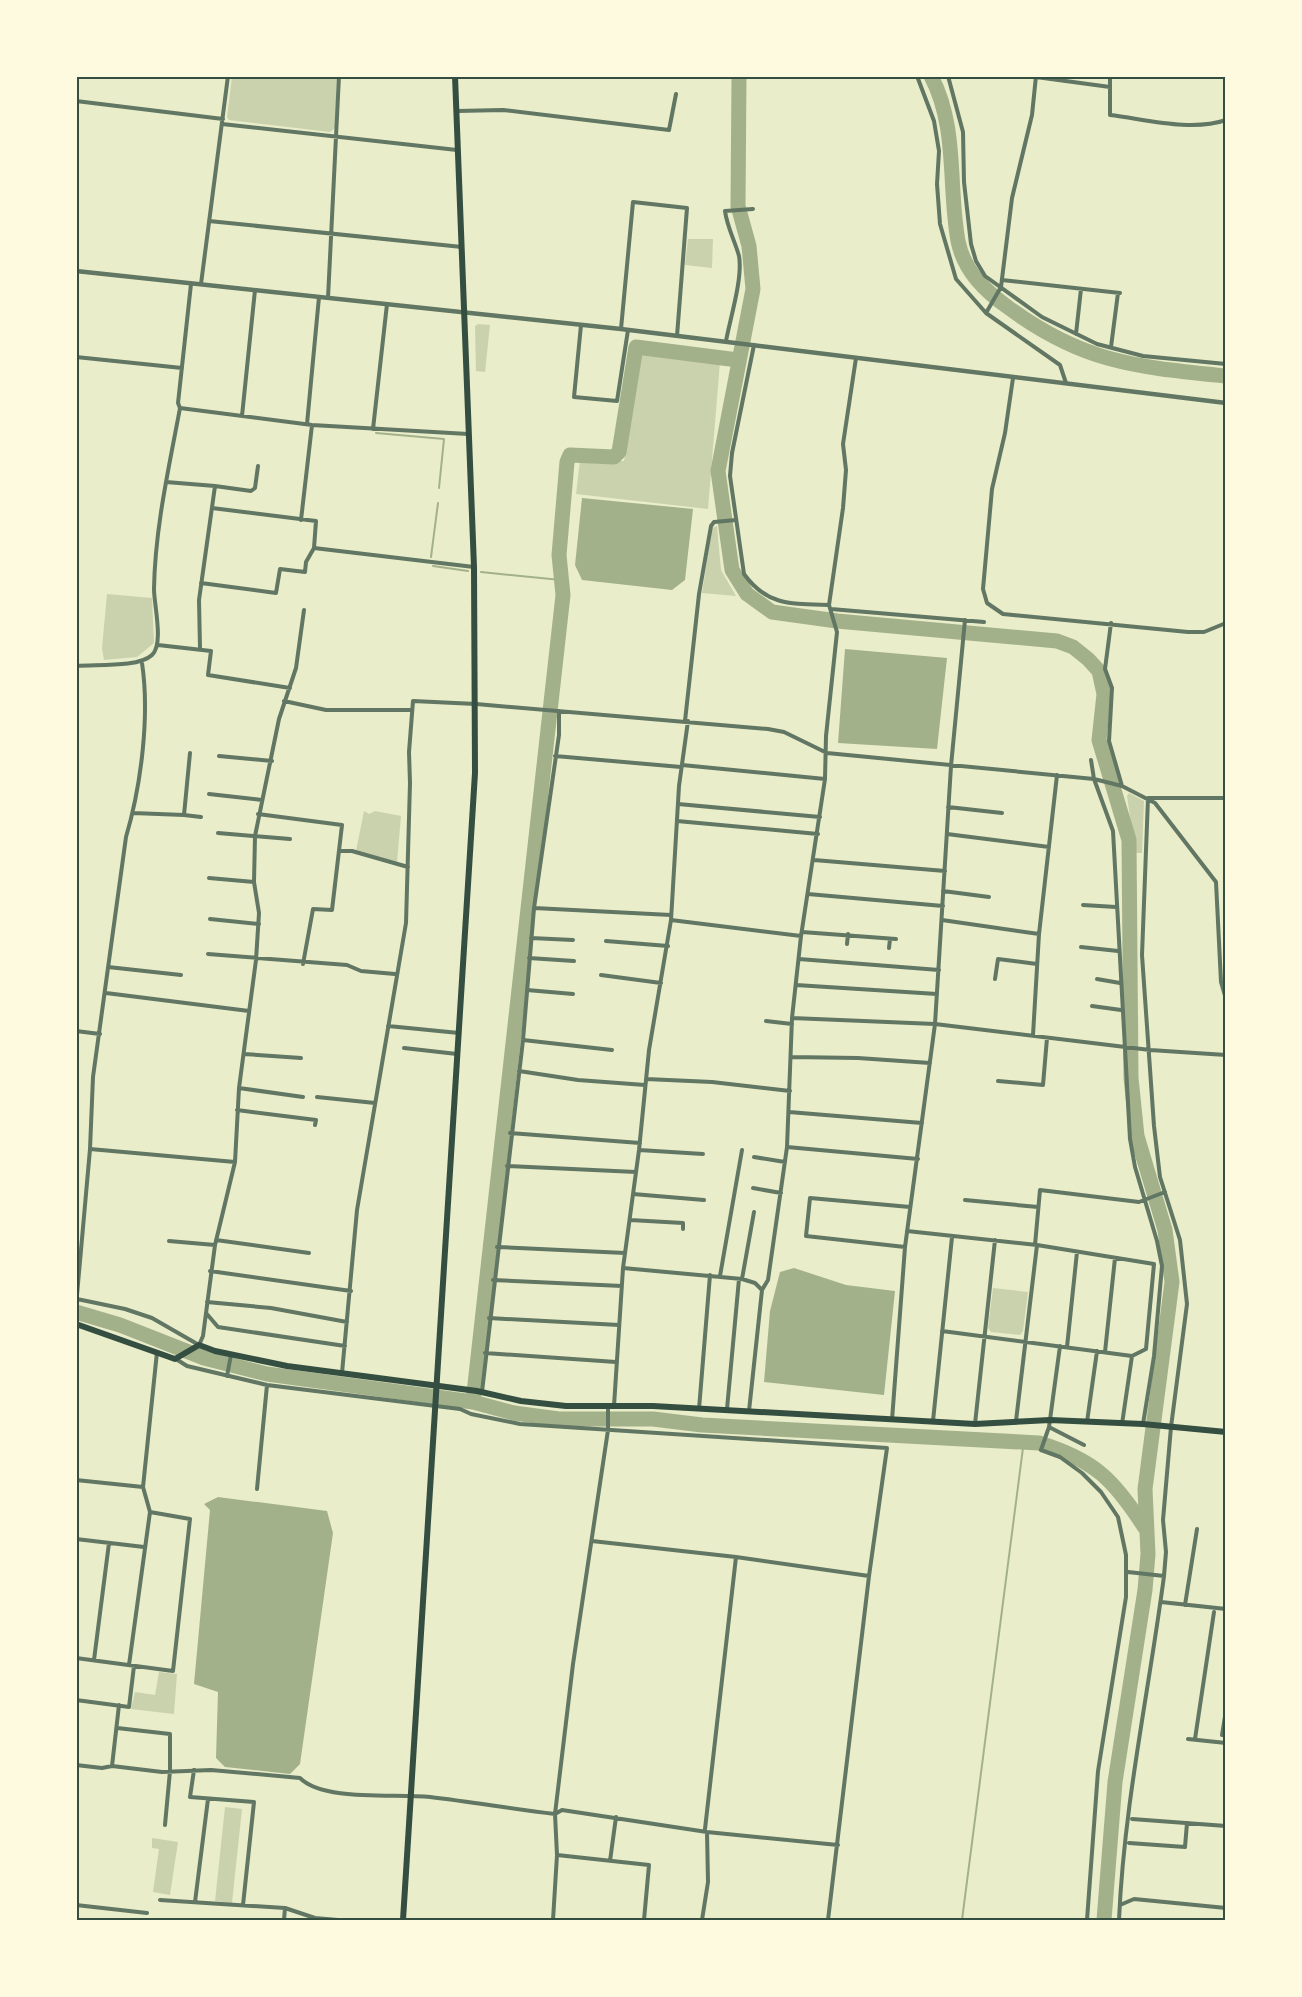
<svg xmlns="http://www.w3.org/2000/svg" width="1302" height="1997" viewBox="0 0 1302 1997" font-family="'Titillium Web',sans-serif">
<rect width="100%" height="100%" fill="#e9edc9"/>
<!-- green -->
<path fill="#cad2ad" d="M 232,77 L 337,77 L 335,128 L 330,132 L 229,120 L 227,117 Z
M 688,239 L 713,239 L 712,268 L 685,265 Z
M 478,324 L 490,325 L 485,372 L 476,371 L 475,326 Z
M 642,353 L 720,362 L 708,509 L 576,494 L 580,460 L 624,461 Z
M 717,526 L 721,570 L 736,596 L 702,593 L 712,528 Z
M 107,594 L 152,598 L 154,643 L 137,657 L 104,660 L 102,648 Z
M 1129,793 L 1144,801 L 1142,853 L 1135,853 L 1127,796 Z
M 364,811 L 369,814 L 375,811 L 401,816 L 397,862 L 356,851 Z
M 993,1288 L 1028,1292 L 1023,1331 L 1020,1335 L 991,1332 L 988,1328 Z
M 159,1672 L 177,1674 L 174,1714 L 131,1709 L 135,1692 L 155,1695 Z
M 225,1807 L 242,1809 L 232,1903 L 215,1901 Z
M 152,1838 L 178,1842 L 170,1895 L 153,1892 L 159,1849 L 152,1848 Z"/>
<!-- water -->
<path fill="#a3b18a" d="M 582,498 L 693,509 L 685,580 L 672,590 L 582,580 L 575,565 Z
M 845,649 L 947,658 L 937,749 L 838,743 Z
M 794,1268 L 846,1285 L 895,1291 L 884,1395 L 764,1382 L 770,1311 L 780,1272 Z
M 218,1497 L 327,1511 L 333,1533 L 300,1764 L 290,1774 L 225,1767 L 216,1758 L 218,1692 L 194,1684 L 210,1510 L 204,1504 Z"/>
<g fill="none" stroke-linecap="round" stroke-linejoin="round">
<!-- stream -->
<path stroke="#a3b18a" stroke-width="2" d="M 376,433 L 444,439 L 439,488
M 431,557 L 438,503
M 433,566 L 468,571
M 481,572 L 561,580
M 962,1920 L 1024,1440"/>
<!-- river -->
<path stroke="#a3b18a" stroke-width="15" d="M 739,76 L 738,206 L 749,246 L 753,289 L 718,471 L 732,570 L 747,594 L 772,612 L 837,621 L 1057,641 L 1073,647 L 1088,659 L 1099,671 L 1104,694 L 1099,740 L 1129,840 L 1131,1078 L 1137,1136 L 1165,1230 L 1172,1282 L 1145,1489 L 1148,1554 L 1145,1590 L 1115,1782 L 1104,1920
M 931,76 C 958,127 948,186 958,241 C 964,271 985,291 1009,308 C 1084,363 1136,367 1226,376
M 76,1312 L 120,1325 L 204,1358 L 267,1374 L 473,1402 L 514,1413 L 559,1419 L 653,1419 L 702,1425 L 1039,1443 C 1095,1460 1114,1480 1145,1528
M 473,1402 L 563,595 L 559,555 L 567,462 L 570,455 L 614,457 L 619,452 L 636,347 L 738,360"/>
<!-- minor -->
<path stroke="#617663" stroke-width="4" d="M 917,76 L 934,121 L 939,151 L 937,184 L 940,224 L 956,279 L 986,313 L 1060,365 L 1066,383
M 948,76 L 963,132 L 964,182 L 971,244 L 976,261 L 985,276 L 1042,317 L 1097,344 L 1143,356 L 1226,364
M 1110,76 L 1110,87
M 1036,77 L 1110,87 L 1110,115 C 1145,119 1191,132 1226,120
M 76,101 L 223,119
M 457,111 L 503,110 L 669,130 L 676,94
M 222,124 L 457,150
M 209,221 L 462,247
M 1002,280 L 1120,293
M 201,284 L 228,76
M 328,298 L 339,76
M 986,313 L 1001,287 L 1012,198 L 1032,115 L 1036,76
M 581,325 L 574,397 L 617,401 L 628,330
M 621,329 L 633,202 L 687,208 L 677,336
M 1076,334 L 1081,289
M 726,341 C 730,319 743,278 739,256 C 735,241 727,227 725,211 L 753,209
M 754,345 L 732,453 L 730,476 L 744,574 C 767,606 792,604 829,605
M 1111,347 L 1118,293
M 76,357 L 182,368
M 1013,378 L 1005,433 L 992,489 L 983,589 L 987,603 L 1003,614 L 1188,632 L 1204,632 L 1226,623
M 180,408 L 312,425 L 468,434
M 242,416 L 255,290
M 307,424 L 319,297
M 373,429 L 387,304
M 166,482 L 215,486 L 199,600 L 200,648
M 215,486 L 251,491 L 255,488 L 258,466
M 301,520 L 312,425
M 314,548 L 474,567
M 201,583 L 276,593 L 280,569 L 305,572 L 306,562 L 314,548 L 316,521 L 212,508
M 831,609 L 984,622
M 1111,623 L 1105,669 L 1112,688 L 1109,741 L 1122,786
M 158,645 L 211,651 L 208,675 L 290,688
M 76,666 C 96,664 138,668 152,655 C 164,644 154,605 154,589 C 155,528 169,467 180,408 L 178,403 L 191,284
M 284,701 L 326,710 L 412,710
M 685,721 L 699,594 L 711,526 L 714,522 L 736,520
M 219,756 L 272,761
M 555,756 L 681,767
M 1091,760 L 1094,779 L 1113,831 L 1130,1139 L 1135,1167 L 1157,1241 L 1162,1266 L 1154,1356 L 1143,1424
M 682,765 L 825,779
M 209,794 L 262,800
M 1148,798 L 1226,798
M 678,804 L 820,817
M 948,807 L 1002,813
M 133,813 L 184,815 L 190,753
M 258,814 L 342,825 L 332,910 L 313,909 L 303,964
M 184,815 L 201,817
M 677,821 L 818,834
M 218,833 L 290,839
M 947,834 L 1049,847
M 341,851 L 352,851 L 408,867
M 814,860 L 945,871
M 209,878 L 254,882
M 943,891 L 989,897
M 808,894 L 943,906
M 1083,905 L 1116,907
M 534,908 L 671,915
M 210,919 L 259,924
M 671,920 L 801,936
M 942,920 L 1039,934
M 802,932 L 896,939
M 531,938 L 573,940
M 606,941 L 668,946
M 847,944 L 848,934
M 1081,947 L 1118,951
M 889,948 L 890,939
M 208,954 L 347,965 L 361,971 L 395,974
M 529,958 L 574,961
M 799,959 L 939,970
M 108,967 L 181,975
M 601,975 L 661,983
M 995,979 L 998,959 L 1037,964
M 1097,979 L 1120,983
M 796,985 L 937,994
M 527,990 L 573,994
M 106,993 L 249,1011
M 1092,1006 L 1121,1010
M 792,1018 L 935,1024 L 1150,1050 L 1226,1055
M 766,1021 L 792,1024
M 388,1026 L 459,1033
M 76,1031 L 100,1034
M 1033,1035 L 1039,934 L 1057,775
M 523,1040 L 612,1050
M 404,1048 L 457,1054
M 244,1054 L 301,1058
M 791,1057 L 858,1058 L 930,1063
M 519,1071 L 578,1080 L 645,1085
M 646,1079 L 712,1082 L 790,1091
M 998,1081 L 1043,1085 L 1047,1038
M 239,1088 L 303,1097
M 317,1097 L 375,1103
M 237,1110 L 316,1120 L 315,1125
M 789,1112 L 922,1123
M 510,1133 L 640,1143
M 787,1147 L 918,1159
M 90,1149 L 235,1162
M 639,1150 L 703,1154
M 754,1157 L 785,1162
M 507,1166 L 636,1172
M 753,1188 L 781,1193
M 633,1194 L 704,1200
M 965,1200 L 1038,1207
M 630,1220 L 683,1223 L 683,1229
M 907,1231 L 1037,1245 L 1154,1264 L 1146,1349 L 1132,1356 L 942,1331
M 216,1240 L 309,1253
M 169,1241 L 215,1245
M 1035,1245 L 1040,1190 L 1139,1202 L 1165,1192
M 497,1247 L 625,1253
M 905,1247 L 806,1236 L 810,1198 L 910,1207
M 623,1268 L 742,1279 L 755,1283 L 762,1290 L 768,1280 L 787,1147 L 792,1018 L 801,936 L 825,779 L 826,736 L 837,632 L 829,605 L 843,508 L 846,470 L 843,444 L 856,358
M 210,1271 L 351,1291
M 720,1276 L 742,1150
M 742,1279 L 754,1212
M 493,1280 L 622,1286
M 77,1299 L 125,1309 L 152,1318 L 199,1345 L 203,1336 L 215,1245 L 235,1162 L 239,1088 L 256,960 L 259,913 L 254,882 L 255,836 L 279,719 L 296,668 L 304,610
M 207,1302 L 271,1308 L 347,1322
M 76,1306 L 90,1149 L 93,1077 L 126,837 C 141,786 150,716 142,663
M 206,1313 L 218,1327 L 345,1346
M 489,1318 L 619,1325
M 1060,1346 L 1049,1427 L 1041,1450 L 1060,1457 L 1082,1473 L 1101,1492 L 1118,1517 L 1126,1555 L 1126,1597 L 1098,1771 L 1087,1920
M 1067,1347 L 1077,1252
M 1105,1352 L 1115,1258
M 485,1353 L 616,1362
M 176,1359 L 187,1366 L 267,1385 L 460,1409 L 471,1414 L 520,1424 L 887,1448 L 869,1576 L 828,1920
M 342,1373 L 357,1210 L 406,923 L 410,783 L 409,752 L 413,701 L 476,704 L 768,729 L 784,732 L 827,753 L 1094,779 L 1122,786 L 1155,803 L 1216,882 L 1221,982 L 1226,999
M 227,1376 L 231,1355
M 482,1392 L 523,1040 L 534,908 L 559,735 L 559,711
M 614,1406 L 623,1268 L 639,1150 L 649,1050 L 671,920 L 679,786 L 688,721
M 699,1409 L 710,1275
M 727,1409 L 739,1279
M 749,1411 L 762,1290
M 892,1420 L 905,1247 L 935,1024 L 951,766 L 965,620
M 933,1421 L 952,1237
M 1016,1421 L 1037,1245
M 1087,1422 L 1097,1351
M 975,1424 L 995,1240
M 1122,1424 L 1132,1356
M 1049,1427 L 1084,1445
M 76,1480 L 143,1487
M 257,1489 L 267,1385
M 76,1539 L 144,1547
M 592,1541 L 736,1557 L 869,1576
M 1128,1572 L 1164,1576
M 1161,1602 L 1226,1609
M 1185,1605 L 1197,1529
M 76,1658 L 173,1671 L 190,1519 L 150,1512
M 94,1660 L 109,1543
M 129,1665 L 150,1512 L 143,1487 L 157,1352
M 76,1700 L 129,1707 L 134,1666
M 1226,1710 L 1222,1735 L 1226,1735
M 117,1728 L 170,1734 L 170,1771 L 165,1825
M 1188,1739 L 1226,1743
M 1195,1739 L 1214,1612
M 76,1765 L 102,1768 L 112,1766 L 162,1772 L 211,1770 L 300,1778 C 324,1802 397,1793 430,1797 C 472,1802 513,1809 555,1814 L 562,1810 L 707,1832 L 838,1845
M 112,1766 L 119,1705
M 194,1770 L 190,1797 L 254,1802 L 243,1905
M 1132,1819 L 1226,1826
M 705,1829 L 736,1557
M 1129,1843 L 1185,1847 L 1187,1823
M 557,1855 L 649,1865 L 644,1920
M 610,1861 L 616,1817
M 160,1900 L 285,1908 L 315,1918 L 338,1920
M 195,1902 L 208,1799
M 76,1905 L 147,1913
M 1120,1905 L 1134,1899 L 1226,1908
M 284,1920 L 285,1908
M 553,1920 L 557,1855 L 555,1814 L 573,1664 L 608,1430 L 608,1406
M 702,1920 L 708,1882 L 707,1832
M 1119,1920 C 1124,1804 1149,1691 1164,1576 L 1166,1552 L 1163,1520 L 1171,1427 L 1187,1304 L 1180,1240 L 1160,1177 L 1154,1126 L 1142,955 L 1148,798"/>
<!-- tertiary -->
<path stroke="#617663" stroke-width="4.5" d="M 76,271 L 621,329 L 1226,403"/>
<!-- primary -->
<path stroke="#344e41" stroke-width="6" d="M 76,1324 L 175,1359 L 199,1345 L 215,1351 L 287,1366 L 477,1391 L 521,1401 L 566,1406 L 653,1406 L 975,1424 L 1050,1420 L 1143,1424 L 1226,1432"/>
<!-- trunk -->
<path stroke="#344e41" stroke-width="6" d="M 403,1920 L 475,773 L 474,567 L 455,76"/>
</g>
<!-- border -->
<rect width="1302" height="1997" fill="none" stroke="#fefae0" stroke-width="156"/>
<rect x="78" y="78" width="1146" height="1841" fill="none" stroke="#344e41" stroke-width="2"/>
</svg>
